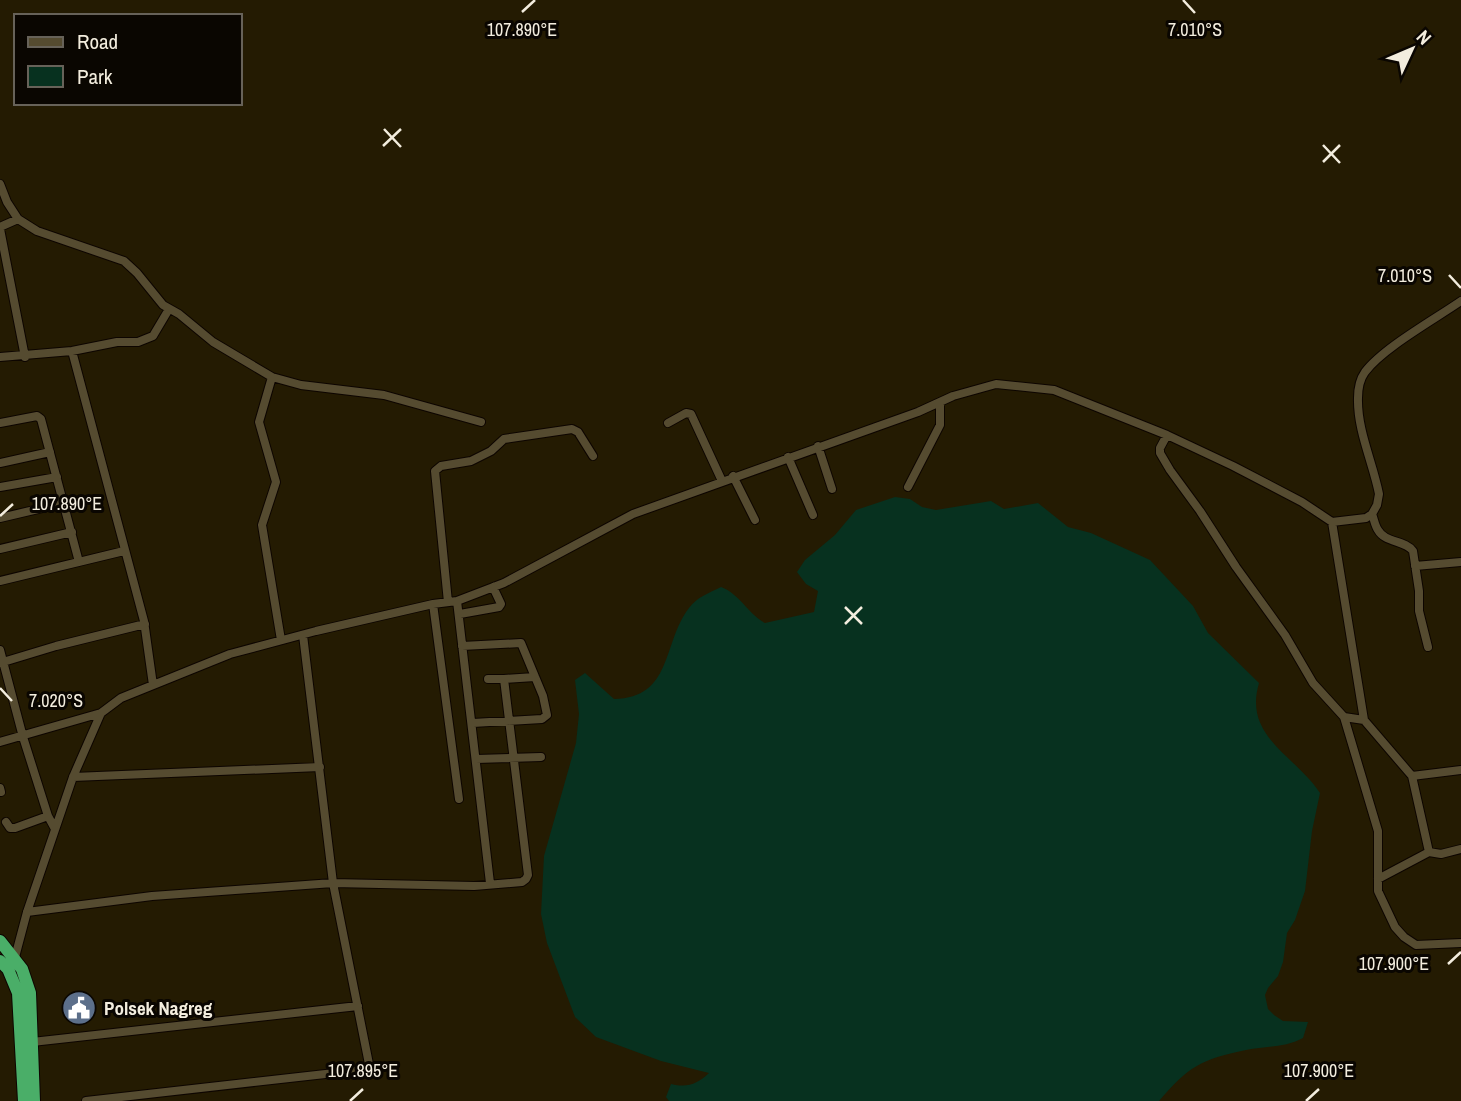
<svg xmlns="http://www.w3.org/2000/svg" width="1461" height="1101" viewBox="0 0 1461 1101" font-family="'Archivo Narrow',sans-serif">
<rect width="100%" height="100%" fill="#241b02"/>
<!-- green -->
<path fill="#07311f" d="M 895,497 L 910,499 L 922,507 L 936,510 L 991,501 L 1004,509 L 1038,503 L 1068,527 L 1091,533 L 1150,560 L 1193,606 L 1208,633 L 1259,683 C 1243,737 1295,755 1320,793 L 1312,831 L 1305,891 L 1295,920 L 1287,933 L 1283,962 L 1278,976 L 1268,988 L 1265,995 L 1268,1009 L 1274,1015 L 1283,1021 L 1308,1022 L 1303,1038 C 1284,1048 1266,1046 1246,1050 C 1201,1059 1188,1067 1159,1101 L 669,1101 L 666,1097 L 671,1084 C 688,1088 697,1084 709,1073 L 661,1061 L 596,1037 L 575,1017 L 547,943 L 541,914 L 544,856 L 576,743 L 579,714 L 575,680 L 585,673 L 614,699 C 673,698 662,643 689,608 C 697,597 709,593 721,587 C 740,594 748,614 765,623 L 814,612 L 818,591 L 806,584 L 797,572 L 805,560 L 835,535 L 856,510 Z"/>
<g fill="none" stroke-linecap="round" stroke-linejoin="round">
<!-- minor casing -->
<g stroke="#0d0500" stroke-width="10">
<path id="minor" d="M 0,184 L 7,202 L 18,219
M 0,227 L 18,219 L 37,231 L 124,261 L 137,273 L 163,305 L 179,314 L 213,342 L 272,377 L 301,385 L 384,395 L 481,422
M 0,229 L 25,357
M 72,351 L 144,621 L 153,685
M 0,357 L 72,351 L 117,342 L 138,342 L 153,336 L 169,309
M 272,377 L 259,422 L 276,482 L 262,525 L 281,640
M 0,423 L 37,416 L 41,419 L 79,562
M 668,423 L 686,413 L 691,414 L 722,481
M 1167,435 L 1160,448 L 1160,453 L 1170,470 L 1200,511 L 1236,567 L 1285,635 L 1313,683 L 1344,717 L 1378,831 L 1378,891 L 1395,927 L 1404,937 L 1416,945 L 1461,943
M 818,446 L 832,489
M 788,457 L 813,515
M 0,463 L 50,452
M 733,476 L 755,520
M 0,487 L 57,477
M 908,487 L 940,425 L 940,402
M 1372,514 C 1374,519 1375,526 1378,530 C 1385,543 1405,540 1413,551 L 1419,591 L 1419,611 L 1428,647
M 0,518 L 64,503
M 1332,522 L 1364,720
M 0,549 L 72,532
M 1415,566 L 1461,562
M 0,581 L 124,551
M 457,601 L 490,883
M 448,602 L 435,471 L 441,466 L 471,461 L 491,451 L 504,439 L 572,429 L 578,432 L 593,456
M 433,604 L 459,799
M 460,614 L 499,607 L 501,604 L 493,587
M 303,635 L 333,883 L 474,886 L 522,882 L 526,879 L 528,875 L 504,679 L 535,677
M 462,646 L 521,643 L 543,696 L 547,715 L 542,719 L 473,723
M 0,650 L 23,737 L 48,816 L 55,829
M 0,663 L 56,646 L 145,624
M 488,679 L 504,679
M 1344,717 L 1364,720 L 1412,776 L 1461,770
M 0,742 L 101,713
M 476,759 L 541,757
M 1412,776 L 1429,852
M 73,777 L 320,767
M 0,788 L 1,792
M 6,822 L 10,828 L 15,828 L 48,816
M 1378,879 L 1429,852 L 1441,854 L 1461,849
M 27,912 L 152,896 L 333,883 L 370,1069 L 86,1101
M 14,961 L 27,912 L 73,777 L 101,713 L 121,698 L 230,654 L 316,631 L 433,604 L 457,601 L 504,583 L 633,514 L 918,412 L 953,396 L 996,384 L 1054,390 L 1167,435 L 1233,466 L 1302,502 L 1332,522 L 1366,518 L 1372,514 L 1377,505 L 1379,494 C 1373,463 1357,430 1358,398 C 1358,390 1360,379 1365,372 C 1383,348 1435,319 1461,301
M 32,1042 L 358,1006"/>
</g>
<!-- trunk casing -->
<g stroke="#0d0500" stroke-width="14">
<path id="trunk" d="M 0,941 L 22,969 L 30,993 L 34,1101
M 0,961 L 8,969 L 18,993 L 24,1101"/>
</g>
<!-- minor -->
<use href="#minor" stroke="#554b30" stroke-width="8"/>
<!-- trunk -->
<use href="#trunk" stroke="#4aae68" stroke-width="12"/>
</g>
<!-- ticks -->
<path fill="none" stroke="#f3edde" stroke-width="2.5" d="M 1183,0 L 1195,13M 522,12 L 535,0M 384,129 L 401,147M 1323,145 L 1340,163M 383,146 L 401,129M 1323,162 L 1340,145M 1449,275 L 1461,288M 0,516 L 13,504M 845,607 L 862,624M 845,624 L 862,607M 0,688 L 12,701M 1448,964 L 1461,952M 350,1101 L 363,1089M 1306,1101 L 1319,1089"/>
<!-- icons -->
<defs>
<g id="civic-disc" transform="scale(1.75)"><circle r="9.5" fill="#5c6f8a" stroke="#0a0601"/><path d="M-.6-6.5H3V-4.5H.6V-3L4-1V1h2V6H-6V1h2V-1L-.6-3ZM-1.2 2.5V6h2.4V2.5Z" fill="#fff"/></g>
</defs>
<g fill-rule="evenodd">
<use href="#civic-disc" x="79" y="1008"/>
</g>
<g text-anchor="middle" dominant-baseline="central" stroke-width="6" stroke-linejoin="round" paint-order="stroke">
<!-- poi labels -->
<g font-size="19" font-weight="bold" fill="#f3edde" stroke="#0a0601" text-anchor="start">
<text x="104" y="1008">Polsek Nagreg</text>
</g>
</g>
<g font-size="18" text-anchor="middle" fill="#f3edde" stroke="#0a0601" stroke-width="6" stroke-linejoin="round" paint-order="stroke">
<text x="522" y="36">107.890°E</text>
<text x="1195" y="36">7.010°S</text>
<text x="1405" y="282">7.010°S</text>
<text x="67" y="510">107.890°E</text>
<text x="56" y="707">7.020°S</text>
<text x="1394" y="970">107.900°E</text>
<text x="363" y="1077">107.895°E</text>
<text x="1319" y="1077">107.900°E</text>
</g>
<!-- legend -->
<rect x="14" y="14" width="228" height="91" fill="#0a0601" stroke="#676259" stroke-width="2"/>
<rect x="28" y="37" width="35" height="10" fill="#554b30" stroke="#676259" stroke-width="2"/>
<text x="77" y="49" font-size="21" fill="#f3edde">Road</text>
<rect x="28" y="66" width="35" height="21" fill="#07311f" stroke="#676259" stroke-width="2"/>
<text x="77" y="84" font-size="21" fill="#f3edde">Park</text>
<!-- north arrow -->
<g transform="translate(1412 49) rotate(46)" stroke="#0a0601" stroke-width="5" paint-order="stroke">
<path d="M0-5L12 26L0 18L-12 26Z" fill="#f3edde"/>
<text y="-10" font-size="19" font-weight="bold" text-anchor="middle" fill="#f3edde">N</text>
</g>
</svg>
